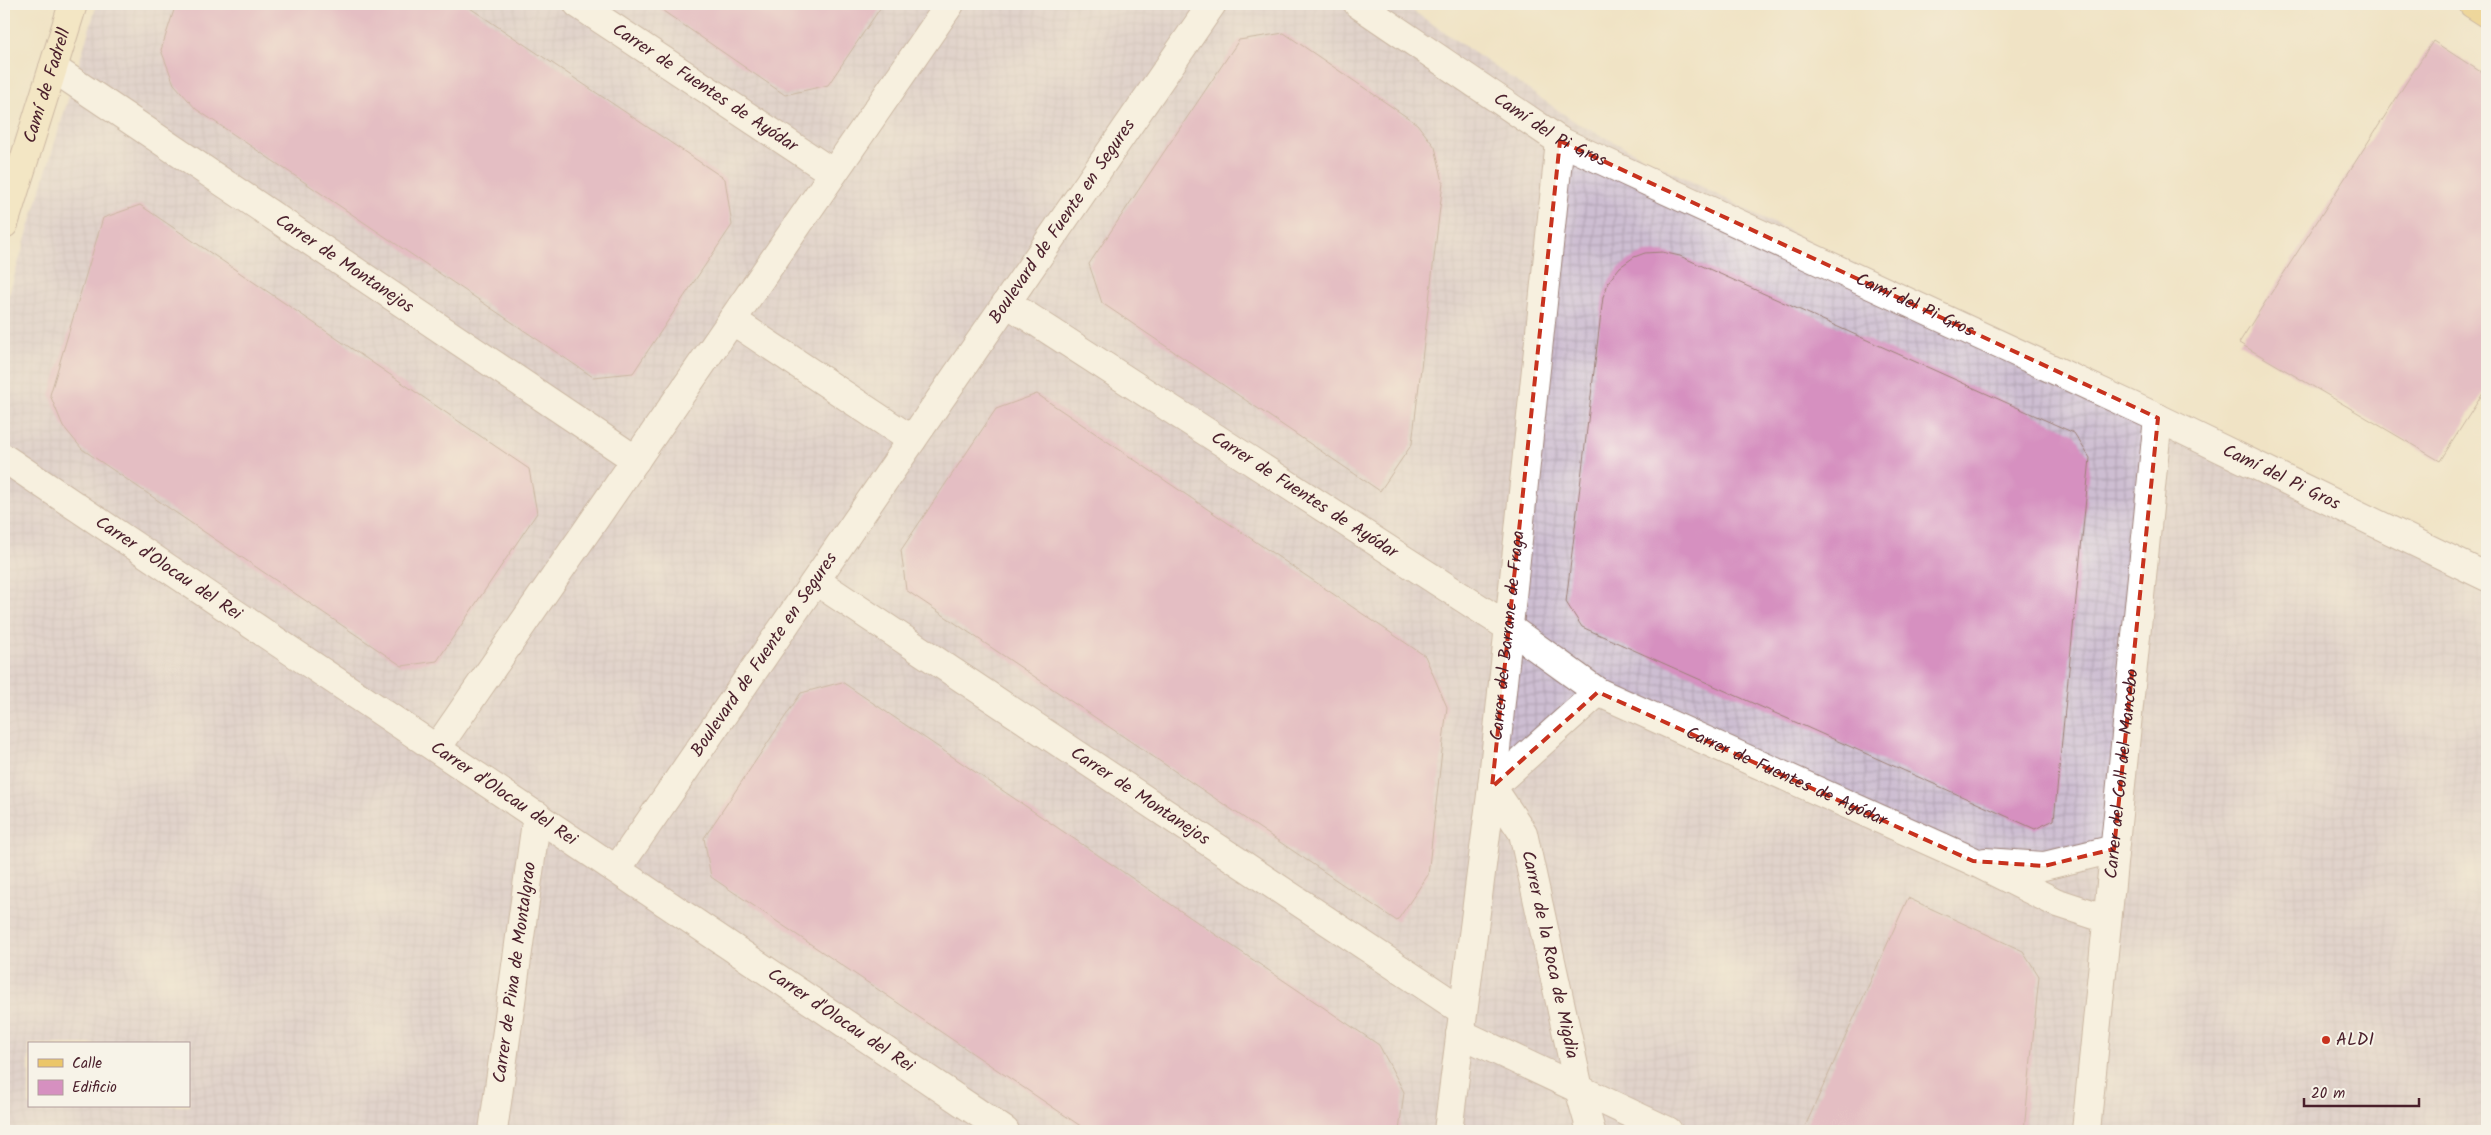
<svg xmlns="http://www.w3.org/2000/svg" width="2491" height="1135" viewBox="0 0 2491 1135" font-family="Kalam,sans-serif">
<defs>
<pattern id="industrial-grid" width="8" height="8" patternUnits="userSpaceOnUse" patternTransform="scale(1.25)"><rect width="8" height="8" fill="#cdbed2"/><path d="M0 4h8M4 0v8" fill="none" stroke="#b2a3b4"/></pattern>
</defs>
<rect width="100%" height="100%" fill="#f7f3e8"/>
<filter id="ink" filterUnits="userSpaceOnUse"><feTurbulence type="fractalNoise" baseFrequency=".02" numOctaves="2"/><feDisplacementMap in="SourceGraphic" scale="10" xChannelSelector="R" yChannelSelector="G"/><feConvolveMatrix kernelMatrix="1 2 1 2 8 2 1 2 1" color-interpolation-filters="sRGB"/></filter>
<filter id="wash" filterUnits="userSpaceOnUse"><feTurbulence type="fractalNoise" baseFrequency=".0096" numOctaves="4" result="noise"/><feDisplacementMap in="SourceGraphic" scale="20" xChannelSelector="R" yChannelSelector="G"/><feGaussianBlur stdDeviation="1.12" result="paint"/><feColorMatrix in="noise" values="0 0 0 0 0 0 0 0 0 0 0 0 0 0 0 0 0 1.4 0 .05"/><feComposite in="paint" operator="in"/></filter>
<g filter="url(#wash)">
<rect width="100%" height="100%" fill="#f0e3c5"/>
<!-- industrial -->
<path fill="url(#industrial-grid)" fill-rule="evenodd" d="M 97,4 L 1403,4 L 1577,123 L 2487,587 L 2487,1131 L 4,1131 L 4,310 ZM 29,1044 L 189,1044 L 189,1106 L 29,1106 Z"/>
<g id="blocks">
<!-- building -->
<path fill="#d690c0" d="M 176,4 L 464,4 L 725,179 L 732,225 L 633,373 L 593,377 L 196,109 L 174,84 L 161,50 Z
M 653,4 L 883,4 L 828,85 L 785,95 Z
M 1284,33 L 1417,124 L 1435,147 L 1443,182 L 1412,444 L 1380,491 L 1102,303 L 1089,264 L 1239,40 Z
M 2433,41 L 2487,76 L 2487,387 L 2440,461 L 2239,343 Z
M 140,205 L 529,469 L 537,513 L 437,661 L 402,666 L 82,449 L 63,426 L 50,395 L 103,218 Z
M 1662,252 L 1680,256 L 2074,433 L 2090,458 L 2054,820 L 2035,829 L 1582,627 L 1566,602 L 1603,297 L 1609,281 L 1620,267 L 1634,257 L 1645,253 Z
M 1037,394 L 1425,656 L 1447,707 L 1428,875 L 1397,921 L 906,590 L 901,550 L 996,409 Z
M 842,682 L 1379,1045 L 1404,1092 L 1399,1131 L 1088,1131 L 711,877 L 704,838 L 801,693 Z
M 1908,898 L 2023,951 L 2039,976 L 2024,1131 L 1803,1131 Z"/>
</g>
</g>
<g filter="url(#ink)">
<use href="#blocks" fill-opacity="0" stroke="#9d8178" stroke-width="1"/>
<g fill="none" stroke-linecap="round" stroke-linejoin="round">
<!-- minor casing -->
<g stroke="#9d8178" stroke-width="30">
<g id="minor">
<path id="s1" d="M 578,4 L 833,173"/>
<path id="s2" d="M 1358,4 L 1560,141 L 2158,418 L 2487,577"/>
<path id="s3" d="M 53,68 L 636,460"/>
<path id="s4" d="M 1007,303 L 1508,627 L 1598,692 L 1973,861 L 2055,902 L 2107,919"/>
<path d="M 732,320 L 912,440"/>
<path id="s5" d="M 4,458 L 1005,1131"/>
<path id="s6" d="M 816,581 L 1463,1011"/>
<path d="M 437,748 L 950,4"/>
<path id="s7" d="M 1492,787 L 1523,833 L 1579,1089 L 1591,1131"/>
<path d="M 1492,787 L 1598,692"/>
<path d="M 1985,862 L 2044,866 L 2114,849"/>
<path id="s8" d="M 617,869 L 1212,4"/>
<path d="M 1460,1033 L 1668,1131"/>
<path id="s9" d="M 493,1131 L 537,815"/>
<path id="s10" d="M 1448,1131 L 1492,787 L 1560,141"/>
<path id="s11" d="M 2086,1131 L 2158,418"/>
</g>
</g>
<!-- secondary casing -->
<g stroke="#9d8178" stroke-width="30">
<g id="secondary">
<path id="s12" d="M 4,224 L 73,4"/>
</g>
</g>
<!-- primary casing -->
<g stroke="#9d8178" stroke-width="30">
<path id="primary" d="M 2473,4 L 2487,13"/>
</g>
<!-- minor -->
<use href="#minor" stroke="#fff" stroke-width="28"/>
<!-- secondary -->
<use href="#secondary" stroke="#f7e8c3" stroke-width="28"/>
<!-- primary -->
<use href="#primary" stroke="#ebc669" stroke-width="28"/>
</g>
</g>
<!-- marked area -->
<path d="M0 0H2491V1135H0ZM 1560,141 L 2158,418 L 2114,849 L 2044,866 L 1973,861 L 1598,692 L 1492,787 Z" fill="#f0e3c5" fill-opacity=".55" fill-rule="evenodd"/>
<path fill="none" stroke="#c8321e" stroke-width="4" stroke-dasharray="10 6" stroke-linejoin="round" d="M 1560,141 L 2158,418 L 2114,849 L 2044,866 L 1973,861 L 1598,692 L 1492,787 Z"/>
<!-- markers -->
<circle fill="#c8321e" stroke="#f7f3e8" stroke-width="2" cx="2326" cy="1040" r="5"/>
<g text-anchor="middle" dominant-baseline="central" stroke-width="4" stroke-linejoin="round" paint-order="stroke">
<!-- street labels -->
<g font-size="18" fill="#4a1f2b" stroke="#f7f3e8">
<text stroke="none"><textPath href="#s12" startOffset="145">Camí de Fadrell</textPath></text>
<text stroke="none"><textPath href="#s1" startOffset="152">Carrer de Fuentes de Ayódar</textPath></text>
<text stroke="none"><textPath href="#s2" startOffset="230">Camí del Pi Gros</textPath></text>
<text stroke="none"><textPath href="#s8" startOffset="786">Boulevard de Fuente en Segures</textPath></text>
<text stroke="none"><textPath href="#s3" startOffset="351">Carrer de Montanejos</textPath></text>
<text stroke="none"><textPath href="#s2" startOffset="635">Camí del Pi Gros</textPath></text>
<text stroke="none"><textPath href="#s2" startOffset="1040">Camí del Pi Gros</textPath></text>
<text stroke="none"><textPath href="#s4" startOffset="354">Carrer de Fuentes de Ayódar</textPath></text>
<text stroke="none"><textPath href="#s5" startOffset="198">Carrer d'Olocau del Rei</textPath></text>
<text stroke="none"><textPath href="#s10" startOffset="499">Carrer del Barranc de Fraga</textPath></text>
<text stroke="none"><textPath href="#s8" startOffset="260">Boulevard de Fuente en Segures</textPath></text>
<text stroke="none"><textPath href="#s11" startOffset="359">Carrer del Coll del Mancebo</textPath></text>
<text stroke="none"><textPath href="#s4" startOffset="914">Carrer de Fuentes de Ayódar</textPath></text>
<text stroke="none"><textPath href="#s5" startOffset="602">Carrer d'Olocau del Rei</textPath></text>
<text stroke="none"><textPath href="#s6" startOffset="389">Carrer de Montanejos</textPath></text>
<text stroke="none"><textPath href="#s7" startOffset="180">Carrer de la Roca de Migdia</textPath></text>
<text stroke="none"><textPath href="#s9" startOffset="160">Carrer de Pina de Montalgrao</textPath></text>
<text stroke="none"><textPath href="#s5" startOffset="1008">Carrer d'Olocau del Rei</textPath></text>
</g>
<!-- poi labels -->
<g font-size="18" fill="#4a1f2b" stroke="#f7f3e8" text-anchor="start">
<text x="2336" y="1040">ALDI</text>
</g>
</g>
<!-- margin -->
<rect width="2491" height="1135" fill="none" stroke="#f7f3e8" stroke-width="20"/>
<!-- legend -->
<rect x="28" y="1042" width="162" height="65" fill="#f7f3e8" stroke="#b29e9c"/>
<rect x="38" y="1059" width="25" height="8" fill="#ebc669" stroke="#b29e9c"/>
<text x="72" y="1068" font-size="15" fill="#4a1f2b">Calle</text>
<rect x="38" y="1080" width="25" height="15" fill="#d690c0" stroke="#b29e9c"/>
<text x="72" y="1092" font-size="15" fill="#4a1f2b">Edificio</text>
<!-- scale -->
<path d="M2304 1098v8h115v-8" fill="none" stroke="#4a1f2b" stroke-width="2.5"/>
<text x="2311" y="1098" font-size="15" fill="#4a1f2b" stroke="#f7f3e8" stroke-width="4" paint-order="stroke">20 m</text>
</svg>
